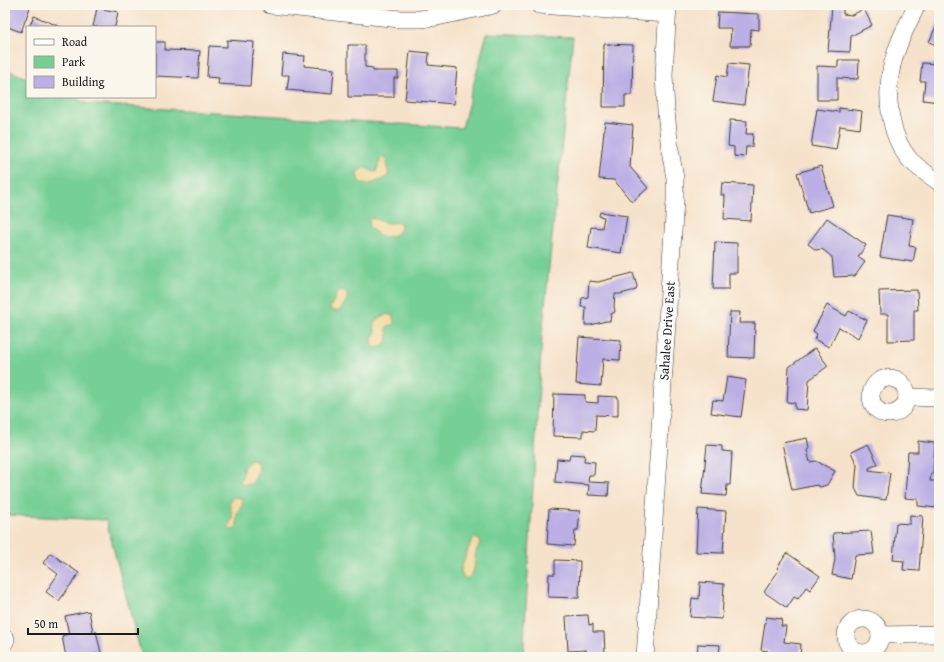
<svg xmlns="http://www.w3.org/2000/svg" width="944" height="662" viewBox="0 0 944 662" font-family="'Gentium Book Plus',serif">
<rect width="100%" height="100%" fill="#fbf7ec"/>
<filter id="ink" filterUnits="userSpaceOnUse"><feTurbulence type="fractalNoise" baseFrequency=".025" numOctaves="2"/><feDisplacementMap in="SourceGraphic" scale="8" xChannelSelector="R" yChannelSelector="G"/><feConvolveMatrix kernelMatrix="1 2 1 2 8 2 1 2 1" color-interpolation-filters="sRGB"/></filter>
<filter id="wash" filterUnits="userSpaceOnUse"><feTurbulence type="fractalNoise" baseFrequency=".012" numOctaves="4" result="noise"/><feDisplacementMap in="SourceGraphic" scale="16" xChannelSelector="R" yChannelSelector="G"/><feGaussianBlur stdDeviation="0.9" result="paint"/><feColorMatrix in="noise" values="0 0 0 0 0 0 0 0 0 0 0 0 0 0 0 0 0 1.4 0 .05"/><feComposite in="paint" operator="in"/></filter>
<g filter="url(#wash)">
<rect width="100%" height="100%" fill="#f6e2ca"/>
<!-- green -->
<path fill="#76cf95" stroke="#497658" d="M 487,33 L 573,37 L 542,334 L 523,657 L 142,657 L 106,520 L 5,515 L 5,69 L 27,78 L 27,97 L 72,97 L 89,104 L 462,128 Z"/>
<!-- sand -->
<path fill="#eeda9e" stroke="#857b5d" d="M 384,157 C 389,161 386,163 387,167 C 388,171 389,172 388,176 C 380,181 357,193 357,173 C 363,166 366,167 373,172 L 376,172 L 380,160 L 381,158 Z
M 371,218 C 377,218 381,222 387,223 C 392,224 396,221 401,224 L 401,228 C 398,236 387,239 379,235 C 375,233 372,229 369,226 L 369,220 Z
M 341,290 C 354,295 344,304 339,311 L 332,311 L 330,309 C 331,305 332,304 334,300 C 337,295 334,293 341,290 Z
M 387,314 L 393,316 L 394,322 L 393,325 L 388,326 L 386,329 C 387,331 388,333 388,335 C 389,342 382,346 377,348 L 374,347 L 372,344 L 372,338 L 375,333 L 374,323 L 376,320 Z
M 252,460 L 257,462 C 258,466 258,468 257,472 C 255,480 252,487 242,484 L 240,481 L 243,474 L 243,468 L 250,461 Z
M 234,497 L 241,498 C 246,505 238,508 237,515 C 236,522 239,525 234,530 L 231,530 L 228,527 C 229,524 232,521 232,517 C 233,509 225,504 234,497 Z
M 475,538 L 478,539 L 480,541 C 480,546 477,548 476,552 C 474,559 476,568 472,574 C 468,582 461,578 461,570 C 462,562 469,548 472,540 Z"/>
<g id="blocks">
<!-- building -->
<path fill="#bbafe5" d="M 5,5 L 31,5 L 21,32 L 5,26 Z
M 832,6 L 843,7 L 843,14 L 852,15 L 864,9 L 872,25 L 851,36 L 850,52 L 828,51 Z
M 97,8 L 118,12 L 115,27 L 93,27 Z
M 718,12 L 759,14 L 759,30 L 751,29 L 750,46 L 730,46 L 731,28 L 717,28 Z
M 34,16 L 61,27 L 29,27 Z
M 939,20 L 939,46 L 929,42 Z
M 227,40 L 254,42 L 253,55 L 252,55 L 250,86 L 218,84 L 219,78 L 207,77 L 209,46 L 227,47 Z
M 155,42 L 165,42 L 165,50 L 200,51 L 198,78 L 155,76 Z
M 604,44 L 633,45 L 632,95 L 625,95 L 625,107 L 603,107 Z
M 348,45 L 365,45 L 365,67 L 373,68 L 373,71 L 398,71 L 398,78 L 394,78 L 394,97 L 348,97 Z
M 410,51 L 429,53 L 428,65 L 457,68 L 454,104 L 405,100 Z
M 283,54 L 305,56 L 304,66 L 334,69 L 332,94 L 287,90 L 289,75 L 281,75 Z
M 838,60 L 859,60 L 858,79 L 837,78 L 837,100 L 817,100 L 817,66 L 838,67 Z
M 729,63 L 749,65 L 744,105 L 713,101 L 717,75 L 727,77 Z
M 922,63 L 939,64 L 939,102 L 923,100 L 925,81 L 920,81 Z
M 839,108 L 862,111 L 860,129 L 840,126 L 836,150 L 811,146 L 817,109 L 839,112 Z
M 730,120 L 747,121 L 746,134 L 753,134 L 752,147 L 746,147 L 745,157 L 734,156 L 734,147 L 728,146 Z
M 605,122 L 633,125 L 630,167 L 648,188 L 632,202 L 614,180 L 599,179 Z
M 821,166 L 833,206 L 809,213 L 797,173 Z
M 722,183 L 753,185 L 751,221 L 724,219 L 725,195 L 721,195 Z
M 600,212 L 627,216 L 621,253 L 588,248 L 591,227 L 602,228 L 604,217 L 599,216 Z
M 887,215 L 913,219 L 909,246 L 916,247 L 913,262 L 880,257 Z
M 827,218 L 866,245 L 858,257 L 865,262 L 855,276 L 834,277 L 832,257 L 822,249 L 816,250 L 808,244 Z
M 715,242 L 737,243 L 737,273 L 729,273 L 729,289 L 713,289 Z
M 633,273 L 637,286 L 636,290 L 620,294 L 615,294 L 614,306 L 615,312 L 611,314 L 610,321 L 606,321 L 591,325 L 585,325 L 586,307 L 581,307 L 582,298 L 588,297 L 589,281 L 598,282 Z
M 917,290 L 918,310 L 914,310 L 914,340 L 888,341 L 888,314 L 880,314 L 879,291 Z
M 827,305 L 846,316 L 849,311 L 867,320 L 858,338 L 839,327 L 829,347 L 814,339 L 817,334 L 813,331 Z
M 730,312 L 740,312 L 739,323 L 755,323 L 754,358 L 728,357 Z
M 579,337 L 621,340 L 620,360 L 603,359 L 601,386 L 576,384 Z
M 815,348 L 828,366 L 809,380 L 807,410 L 795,409 L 795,403 L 787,402 L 789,367 Z
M 727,377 L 746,380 L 741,417 L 711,413 L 713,400 L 723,401 Z
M 554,394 L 585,395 L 585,402 L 598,403 L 598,396 L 618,397 L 618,416 L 596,415 L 595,431 L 583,430 L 583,437 L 553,436 Z
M 807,438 L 809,447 L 807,450 L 810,462 L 816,461 L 835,471 L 827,485 L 820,487 L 817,485 L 792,490 L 782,443 Z
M 918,441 L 935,443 L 933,473 L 931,473 L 930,481 L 939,481 L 937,508 L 918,506 L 918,499 L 905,498 L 908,452 L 918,452 Z
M 868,444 L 878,464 L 869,468 L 869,470 L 890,473 L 886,500 L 859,496 L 855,488 L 857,465 L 851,452 Z
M 707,445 L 722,446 L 722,451 L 732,452 L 730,485 L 727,485 L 726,496 L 702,494 Z
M 570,454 L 585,455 L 584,461 L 595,462 L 594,475 L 589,475 L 588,482 L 609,483 L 608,496 L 588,495 L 589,485 L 555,482 L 557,459 L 569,460 Z
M 549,509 L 580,511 L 578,530 L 575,530 L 574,546 L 547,544 Z
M 698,509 L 726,511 L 723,553 L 696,552 Z
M 910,515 L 923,516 L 919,571 L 903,570 L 904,561 L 893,560 L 896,523 L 910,524 Z
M 871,531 L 874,554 L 855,555 L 851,579 L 832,575 L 835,559 L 833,533 Z
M 50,553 L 79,573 L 59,601 L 46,592 L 58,574 L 43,563 Z
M 787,553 L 820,576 L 810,590 L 806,587 L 798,599 L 794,597 L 787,608 L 764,592 L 779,570 L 777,568 Z
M 555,560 L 580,561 L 579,598 L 548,597 L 549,574 L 555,574 Z
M 700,582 L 724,584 L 722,619 L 690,617 L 692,598 L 699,599 Z
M 89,611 L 93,632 L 96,631 L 101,653 L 81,657 L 66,657 L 62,636 L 69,634 L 65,616 Z
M 588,615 L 589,625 L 593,624 L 593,632 L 604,632 L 605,654 L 587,655 L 586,650 L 568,651 L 566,616 Z
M 766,617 L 782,619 L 781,626 L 786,626 L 784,642 L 801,644 L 800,657 L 767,657 L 768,651 L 761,650 Z
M 698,644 L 720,645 L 719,657 L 697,657 Z"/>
</g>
</g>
<g filter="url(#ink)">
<use href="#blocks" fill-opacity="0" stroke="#3d3a36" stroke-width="1"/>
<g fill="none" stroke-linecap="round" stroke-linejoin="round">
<!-- minor casing -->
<g stroke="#3d3a36" stroke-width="18">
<g id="minor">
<path d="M 270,5 L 400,19 L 420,19 L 437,17 L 494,5"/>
<path d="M 539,5 L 667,14"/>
<path d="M 917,5 C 909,21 900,38 895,55 C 884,88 887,133 910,160 C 918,168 930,176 939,182"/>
<circle cx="889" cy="396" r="18"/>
<path d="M 907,397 L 939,398"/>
<circle cx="863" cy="636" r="17"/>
<path d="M 880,635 L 939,634"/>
<path d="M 5,642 L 6,639"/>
<path id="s1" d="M 645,657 L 675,201 L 675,178 L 670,150 L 666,111 L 664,75 L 668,5"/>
</g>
</g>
<!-- minor -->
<use href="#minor" stroke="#fff" stroke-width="17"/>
</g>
</g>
<g text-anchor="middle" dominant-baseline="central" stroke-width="4" stroke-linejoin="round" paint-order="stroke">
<!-- street labels -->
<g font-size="13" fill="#1c1c1c" stroke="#fbf7ec">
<text stroke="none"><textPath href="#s1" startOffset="327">Sahalee Drive East</textPath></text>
</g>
</g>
<!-- margin -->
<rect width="944" height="662" fill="none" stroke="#fbf7ec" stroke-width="20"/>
<!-- legend -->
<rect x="26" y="26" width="130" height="72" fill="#fbf7ec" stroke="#a29f99"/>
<rect x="34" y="39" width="20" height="6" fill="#ffffff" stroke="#a29f99"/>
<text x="62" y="46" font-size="12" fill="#1c1c1c">Road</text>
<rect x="34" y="56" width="20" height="12" fill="#76cf95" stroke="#a29f99"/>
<text x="62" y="66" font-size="12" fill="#1c1c1c">Park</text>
<rect x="34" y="76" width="20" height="12" fill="#bbafe5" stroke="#a29f99"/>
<text x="62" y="86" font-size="12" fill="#1c1c1c">Building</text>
<!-- scale -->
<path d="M28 628v6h110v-6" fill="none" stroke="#1c1c1c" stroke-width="2"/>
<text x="34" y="628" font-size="12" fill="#1c1c1c" stroke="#fbf7ec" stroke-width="3" paint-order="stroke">50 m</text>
</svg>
